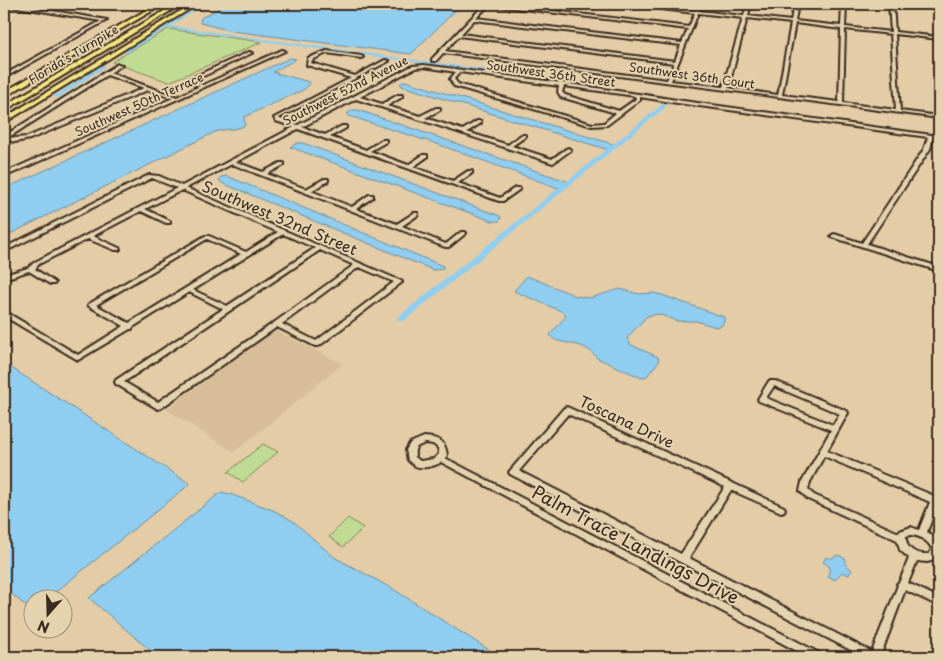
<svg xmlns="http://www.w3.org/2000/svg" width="943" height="661" viewBox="0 0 943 661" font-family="'Playpen Sans',sans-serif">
<rect width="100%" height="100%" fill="#e3cca6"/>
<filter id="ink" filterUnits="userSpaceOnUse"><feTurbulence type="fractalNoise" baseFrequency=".02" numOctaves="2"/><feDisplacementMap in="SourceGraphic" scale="10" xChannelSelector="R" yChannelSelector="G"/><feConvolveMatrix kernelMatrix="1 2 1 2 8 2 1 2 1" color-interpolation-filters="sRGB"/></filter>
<g filter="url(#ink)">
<!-- built -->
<path fill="#d7bd98" d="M 275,330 L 343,364 L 234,452 L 166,409 Z"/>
<!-- green -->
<path fill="#c0dc94" stroke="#7e8359" d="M 168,29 L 262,42 L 169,82 L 112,62 Z
M 263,444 L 278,452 L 243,482 L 228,472 Z
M 348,518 L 363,528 L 343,547 L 329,537 Z"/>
<!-- water -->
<path fill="#8fcef0" stroke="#6d8c9c" d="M 227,4 L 462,4 L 411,54 L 232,31 L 200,23 L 201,18 Z
M 290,58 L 296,59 L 273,72 L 309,82 L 310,84 L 303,90 L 244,117 L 245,125 C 236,131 225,128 215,132 L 4,237 L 4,189 Z
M 405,81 L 616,145 L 609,150 L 402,86 L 400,84 Z
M 352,110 L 358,110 L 569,182 L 561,189 L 440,145 L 349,116 L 347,114 Z
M 297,143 L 303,143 L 500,216 L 501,219 L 499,221 L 492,221 L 290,147 Z
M 227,176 L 443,266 L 443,269 L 433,270 L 222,183 L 219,180 L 221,177 Z
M 527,276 L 576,296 L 590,298 L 620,289 L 639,294 L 653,293 L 662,295 L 724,317 L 724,322 L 721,326 L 716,327 L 696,321 L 677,321 L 658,314 L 647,316 L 627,338 L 631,345 L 658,357 L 659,361 L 647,376 L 642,378 L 597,358 C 583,338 556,347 550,335 L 566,316 L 561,311 L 514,291 Z
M 4,363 L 190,484 L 48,598 L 32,598 L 32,611 L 4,588 Z
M 221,492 L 230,494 L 273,510 L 293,521 L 334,557 L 393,589 L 500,657 L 158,657 L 89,598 Z
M 838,555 L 846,559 L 845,564 L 852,570 L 849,575 L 842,572 L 835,580 L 828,576 L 830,567 L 823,562 L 826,557 L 830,559 Z"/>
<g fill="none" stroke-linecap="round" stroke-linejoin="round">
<!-- canal -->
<path fill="#8fcef0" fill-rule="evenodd" d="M 202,4 L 206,4 L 170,26 L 502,72 L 504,73 L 502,74 L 167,28 L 127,53 L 123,52 Z
M 102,65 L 106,66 L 58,98 L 53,97 Z
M 663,104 L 668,105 L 404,321 L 398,321 L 397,319 L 398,317 Z"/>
<!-- minor casing -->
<g stroke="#3b2a1e" stroke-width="4">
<path id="minor" d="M 4,4 L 11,4 L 107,20 L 4,78 L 4,75 L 101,21 L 5,5 Z
M 485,4 L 494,4 L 689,27 L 695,13 L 627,5 L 625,4 L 635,4 L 696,10 L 698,4 L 702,4 L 699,11 L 744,16 L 747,4 L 751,4 L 748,16 L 791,21 L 794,4 L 798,4 L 795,21 L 841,26 L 842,4 L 846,4 L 845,27 L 891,32 L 889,4 L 893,4 L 895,32 L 939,37 L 939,39 L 895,34 L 900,111 L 939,116 L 939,118 L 443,53 L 436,61 L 432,61 L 432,59 ZM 489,5 L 688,29 L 682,43 L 476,18 ZM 698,13 L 743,18 L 723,87 L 671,81 ZM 747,18 L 791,23 L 778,95 L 728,88 ZM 474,20 L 681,45 L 675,61 L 461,34 ZM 795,23 L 841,29 L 839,102 L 782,95 ZM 845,29 L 891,34 L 896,110 L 843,103 ZM 459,36 L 674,63 L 667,80 L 445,51 Z
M 937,4 L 939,4 L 939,8 L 937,7 Z
M 282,50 L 285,51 L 4,177 L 4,173 L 173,98 L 148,90 L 30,139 L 15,142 L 4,139 L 4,136 L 118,64 L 122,65 L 110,73 L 177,97 L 200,86 L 189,83 L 189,79 L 249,52 L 252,53 L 193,81 L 203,85 ZM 107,75 L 144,88 L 27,137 L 15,138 L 9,137 Z
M 327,51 L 361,56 L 363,57 L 361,58 L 327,53 L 312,60 L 311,63 L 355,76 L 385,60 L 389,61 L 279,118 L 280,119 L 298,125 L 412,66 L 424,65 L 562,83 L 645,95 L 683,101 L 939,136 L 939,138 L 933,138 L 930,149 L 867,244 L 939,267 L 939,271 L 832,237 L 831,236 L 834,234 L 862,243 L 924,149 L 928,137 L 677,103 L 640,97 L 640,100 L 607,125 L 592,126 L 454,86 L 450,79 L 456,72 L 424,67 L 415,68 L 360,97 L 382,104 L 398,95 L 402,95 L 402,97 L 387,106 L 420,116 L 436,108 L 440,108 L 440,110 L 425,118 L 463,130 L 477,121 L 481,121 L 481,123 L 467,132 L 508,145 L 521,135 L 525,135 L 525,137 L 512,146 L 552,159 L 566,149 L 568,148 L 571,150 L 553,163 L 356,99 L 302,127 L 325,135 L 342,126 L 346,126 L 346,128 L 330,137 L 366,150 L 382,140 L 386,140 L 386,142 L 370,151 L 408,165 L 423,155 L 427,155 L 427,157 L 413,167 L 453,181 L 468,171 L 472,171 L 472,173 L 458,183 L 500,198 L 515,188 L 519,188 L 520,189 L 503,201 L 499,201 L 298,129 L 236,162 L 263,172 L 280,163 L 284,163 L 284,165 L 267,174 L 306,189 L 324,179 L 328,179 L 328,181 L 311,191 L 352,207 L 369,195 L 373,195 L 373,197 L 356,209 L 397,224 L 414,213 L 418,213 L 418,215 L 402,226 L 446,244 L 461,232 L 465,232 L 466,233 L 465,234 L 449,247 L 445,247 L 232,164 L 186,188 L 401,281 L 402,282 L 401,283 L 319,346 L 315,346 L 277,327 L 161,408 L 158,409 L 116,384 L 115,382 L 116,380 L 223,309 L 189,292 L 133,327 L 132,329 L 130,329 L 78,360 L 4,316 L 4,311 L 6,312 L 78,355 L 124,326 L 89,306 L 88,305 L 89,304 L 205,236 L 209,236 L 246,252 L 278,232 L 182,190 L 145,209 L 170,221 L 170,223 L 166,223 L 141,211 L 93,236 L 119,248 L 120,249 L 119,250 L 115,250 L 88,239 L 39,264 L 35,269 L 54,282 L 55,283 L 54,284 L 50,284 L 29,271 L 4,279 L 4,275 L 28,268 L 35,262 L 177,188 L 152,178 L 4,252 L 4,248 L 149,175 L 159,176 L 182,186 L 294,127 L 276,121 L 274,118 L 351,78 L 307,65 L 308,58 ZM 460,72 L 559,86 L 558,92 L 561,97 L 616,113 L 604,123 L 592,124 L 458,84 L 454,79 ZM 564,86 L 635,96 L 636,99 L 619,111 L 565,95 L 562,92 ZM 283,234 L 315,248 L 227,306 L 193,290 ZM 207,239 L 241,254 L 129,323 L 96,305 ZM 320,250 L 354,265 L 275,322 L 158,402 L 124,382 ZM 359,267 L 394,282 L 316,341 L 282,324 Z
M 769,381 L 775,381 L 847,411 L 848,413 L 827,451 L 939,498 L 939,505 L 937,505 L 927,532 C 940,540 942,547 935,560 L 927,562 L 917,561 L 908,583 L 939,598 L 939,606 L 905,590 L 880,657 L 864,657 L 510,474 L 509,472 L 564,408 L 567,407 L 784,507 L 785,509 L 784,511 L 781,512 L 731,490 L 689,558 L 872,652 L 898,585 L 897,584 L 900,581 L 909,558 L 900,550 L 897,540 L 808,499 L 800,491 L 802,482 L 831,430 L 759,401 L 758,399 ZM 774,386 L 840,414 L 833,425 L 766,398 ZM 568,414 L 725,487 L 681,554 L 519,471 ZM 824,456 L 930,502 L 919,530 L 911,527 L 900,531 L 899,533 L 814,495 L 808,490 L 810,482 ZM 911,535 C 920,536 928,540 932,549 L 929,554 C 917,555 905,550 906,536 Z
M 424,437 C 438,438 445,440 447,455 L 445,458 L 821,654 L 822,657 L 808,657 L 441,462 C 436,466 426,468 419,467 C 415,467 411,463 408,460 L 406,450 L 410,443 ZM 425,443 L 433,444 L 438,448 L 439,454 L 434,459 L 420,461 L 415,457 C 414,447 416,447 425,443 Z"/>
</g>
<!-- highway casing -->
<g stroke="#3b2a1e" stroke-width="4">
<path id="highway" d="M 157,4 L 164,4 L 4,97 L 4,92 Z
M 176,4 L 182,4 L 4,111 L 4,106 Z
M 192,4 L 198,4 L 4,123 L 4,118 Z"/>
</g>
<!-- minor -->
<use href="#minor" fill="#e5d3b0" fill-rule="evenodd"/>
<!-- highway -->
<use href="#highway" fill="#f4e382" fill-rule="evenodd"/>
</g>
</g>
<g text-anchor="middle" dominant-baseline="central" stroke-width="4" stroke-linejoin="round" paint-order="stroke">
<!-- far-street labels -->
<g font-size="12" fill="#3b2a1e" stroke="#e5d3b0">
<text transform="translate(73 54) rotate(-31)">Florida's Turnpike</text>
<text transform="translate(551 73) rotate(8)">Southwest 36th Street</text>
<text transform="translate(692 75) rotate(8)">Southwest 36th Court</text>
<text transform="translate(345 90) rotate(-27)">Southwest 52nd Avenue</text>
<text transform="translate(139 104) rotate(-24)">Southwest 50th Terrace</text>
</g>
<!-- street labels -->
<g font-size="15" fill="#3b2a1e" stroke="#e5d3b0">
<text transform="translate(280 217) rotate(23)">Southwest 32nd Street</text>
<text transform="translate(627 421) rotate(25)">Toscana Drive</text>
</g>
<!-- near-street labels -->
<g font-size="18" fill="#3b2a1e" stroke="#e5d3b0">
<text transform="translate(636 544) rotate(28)">Palm Trace Landings Drive</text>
</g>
</g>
<!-- margin -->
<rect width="943" height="661" fill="none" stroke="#e5d3b0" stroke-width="20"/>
<rect x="10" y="10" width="923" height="641" fill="none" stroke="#3b2a1e" stroke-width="2" filter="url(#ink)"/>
<!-- north arrow -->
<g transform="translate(48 614) rotate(200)"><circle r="24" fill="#e5d3b0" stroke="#a18f76"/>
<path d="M0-4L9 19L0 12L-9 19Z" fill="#3b2a1e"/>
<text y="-8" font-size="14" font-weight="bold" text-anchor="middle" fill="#3b2a1e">N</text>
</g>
</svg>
